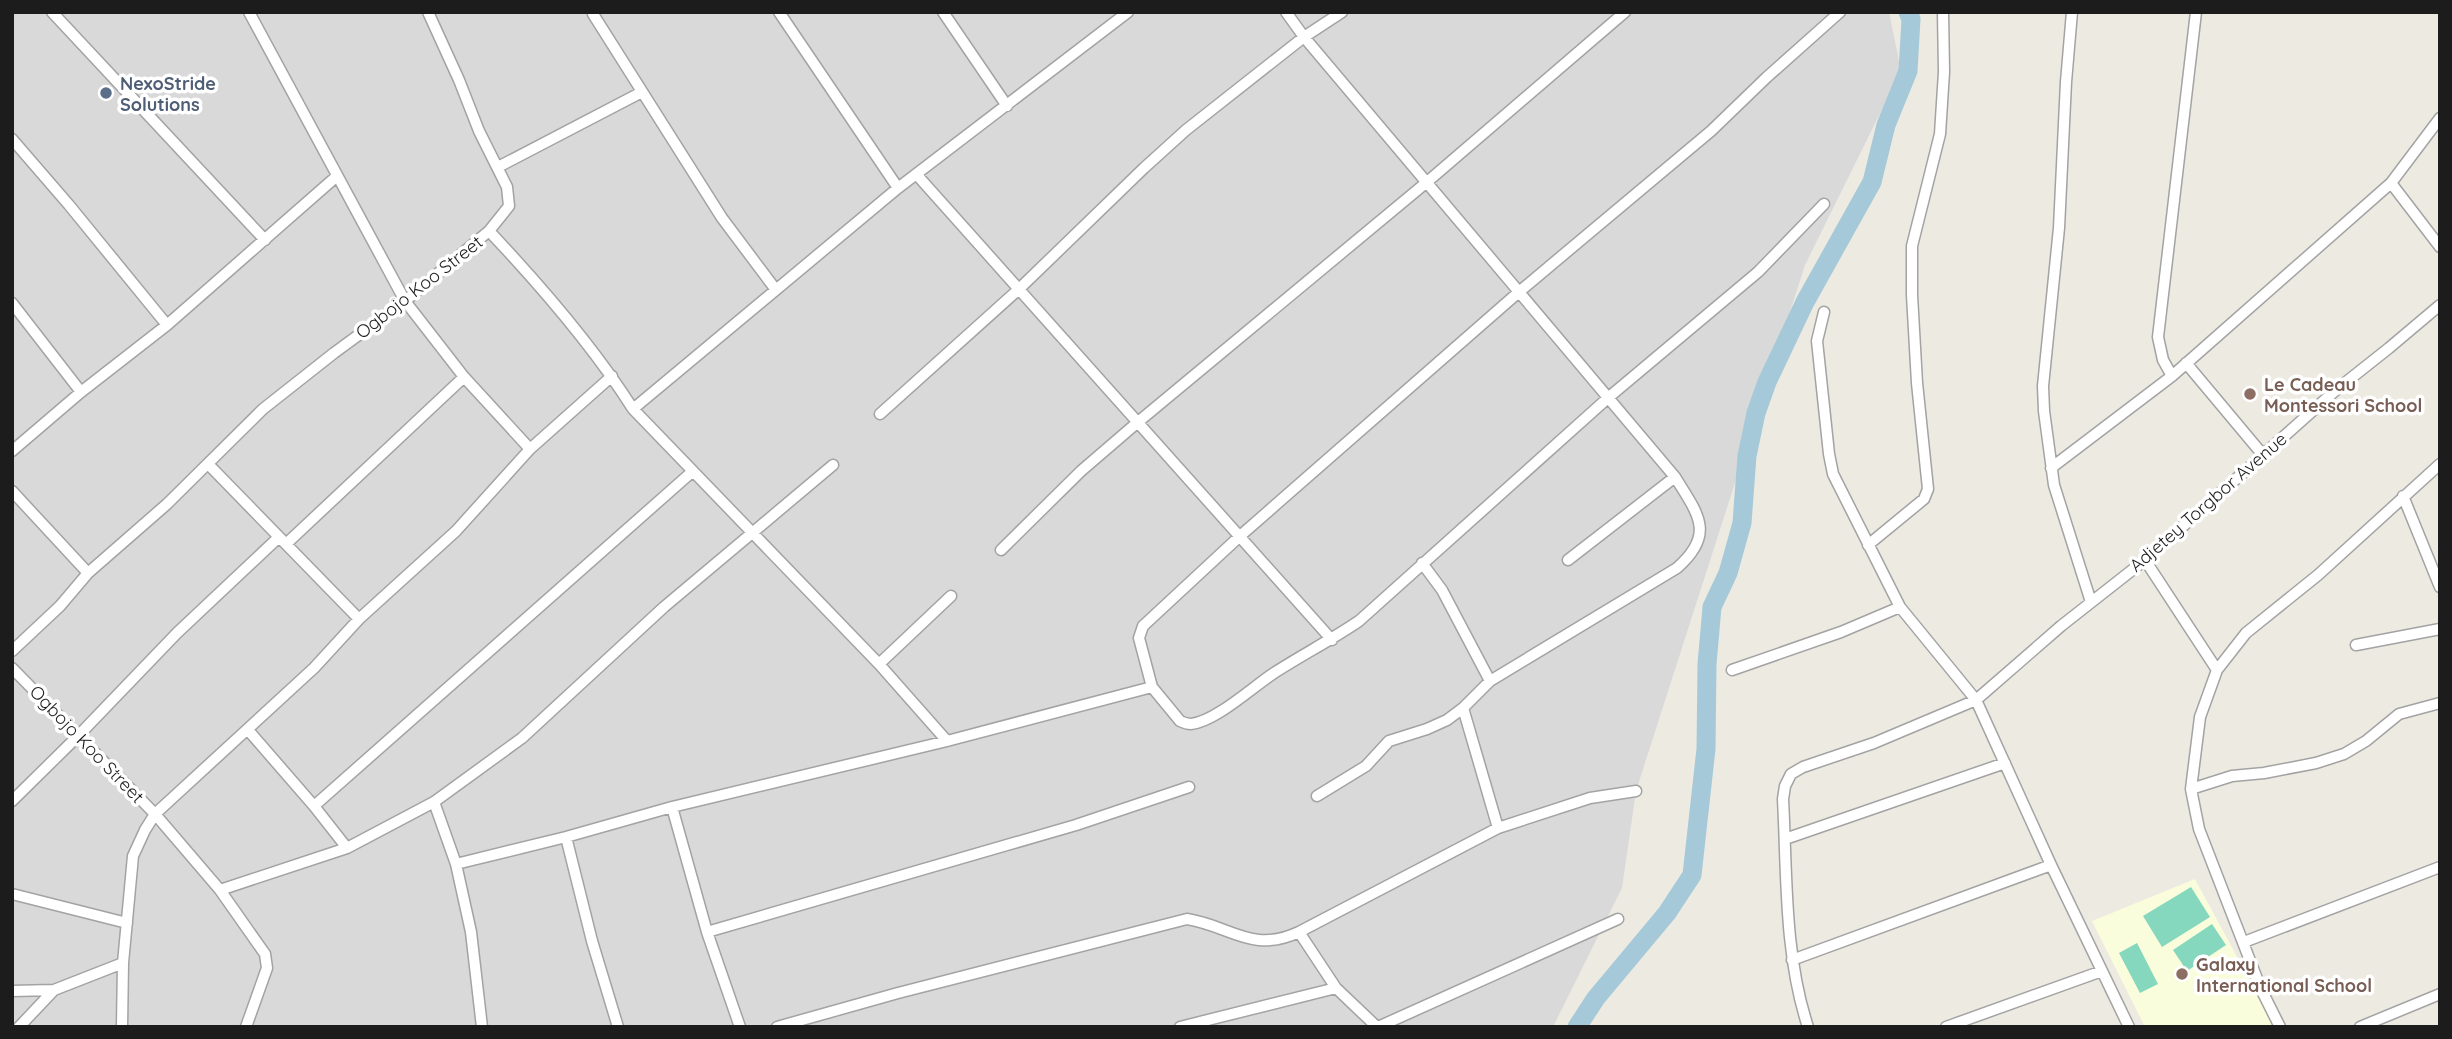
<svg xmlns="http://www.w3.org/2000/svg" width="2452" height="1039" viewBox="0 0 2452 1039" font-family="Quicksand,sans-serif">
<rect width="100%" height="100%" fill="#edeae2"/>
<!-- residential -->
<path fill="#dad9d9" d="M 12,12 L 1889,12 L 1901,71 L 1805,265 L 1636,791 L 1622,888 L 1553,1027 L 12,1027 Z"/>
<!-- education -->
<path fill="#fafddb" d="M 2195,879 L 2275,1027 L 2145,1027 L 2092,921 Z"/>
<!-- pitch -->
<path fill="#85d7be" d="M 2191,887 L 2210,917 L 2162,947 L 2143,916 Z
M 2212,924 L 2226,945 L 2187,971 L 2173,950 Z
M 2137,943 L 2158,984 L 2140,993 L 2119,953 Z"/>
<g fill="none" stroke-linecap="round" stroke-linejoin="round">
<!-- river -->
<path stroke="#a5c9d8" stroke-width="19" d="M 1577,1027 L 1596,998 L 1667,913 L 1692,875 L 1706,749 L 1707,664 L 1712,607 L 1728,573 L 1742,523 L 1747,456 L 1756,413 L 1767,382 L 1805,302 L 1872,182 L 1886,125 L 1908,71 L 1911,19 L 1908,12"/>
<!-- street casing -->
<g stroke="#a3a3a3" stroke-width="13">
<path id="street" d="M 52,12 L 265,240
M 249,12 L 405,301 L 464,377
M 779,12 L 898,188
M 943,12 L 1007,106
M 1286,12 L 1304,37 L 1675,477 C 1698,514 1716,534 1677,568 L 1490,681 L 1463,708 L 1447,720 L 1427,729 L 1389,741 L 1366,766 L 1317,796
M 2072,12 L 2066,82 L 2059,228 L 2043,386 L 2044,411 L 2054,485 L 2091,602
M 593,14 L 722,218 L 776,290
M 12,139 L 69,205 L 167,325
M 498,167 L 642,92
M 917,175 L 1332,640
M 2391,183 L 2440,247
M 1824,204 L 1758,272 L 1609,397 L 1359,621 C 1331,640 1302,655 1274,673 C 1254,686 1215,722 1191,724 C 1186,724 1184,723 1180,721 L 1152,687 L 1139,638 L 1143,626 L 1240,536 L 1520,291 L 1711,131 L 1767,77 L 1840,12
M 489,231 C 540,285 593,346 633,409 L 879,664 L 947,741
M 12,303 L 81,392
M 1824,312 L 1817,341 L 1829,454 L 1833,474 L 1900,607 L 1976,700 L 2051,865 L 2129,1027
M 2186,363 L 2263,455
M 2172,376 L 2163,360 L 2158,337 L 2196,12
M 633,409 L 898,188 L 1128,12
M 880,414 L 1019,289 L 1144,168 L 1186,130 L 1304,37 L 1342,12
M 12,451 L 81,392 L 167,325 L 337,176
M 208,464 L 359,619
M 2051,468 L 2172,376 L 2391,183 L 2440,118
M 12,491 L 88,573
M 2403,496 L 2440,587
M 286,544 L 464,377 L 530,449
M 1868,545 L 1924,499 L 1928,489 L 1917,383 L 1912,295 L 1912,246 L 1940,134 L 1944,72 L 1943,12
M 1001,550 L 1081,471 L 1138,422 L 1427,182 L 1625,12
M 1568,560 L 1675,477
M 2145,560 L 2217,670
M 1422,563 L 1442,590 L 1490,681
M 2356,645 L 2440,629
M 12,651 L 60,606 L 88,573 L 167,504 L 263,409 L 334,353 L 405,301 L 489,231 L 509,206 L 507,187 L 479,131 L 459,80 L 428,12
M 879,664 L 951,596
M 12,668 L 155,814 L 220,890 L 265,954 L 267,968 L 246,1027
M 1732,670 L 1841,632 L 1900,607
M 1463,708 L 1498,828
M 248,730 L 314,806 L 347,848
M 2191,789 L 2232,776 L 2264,773 L 2316,763 L 2344,754 L 2366,741 L 2399,714 L 2440,703
M 12,801 L 78,736 L 177,633 L 279,537
M 434,802 L 456,864 L 566,837 L 672,807 L 947,741 L 1152,687
M 314,806 L 693,471
M 672,807 L 707,932 L 740,1027
M 566,837 L 592,941 L 618,1027
M 1785,839 L 2005,763
M 456,864 L 471,932 L 482,1027
M 220,890 L 347,848 L 434,802 L 522,738 L 664,607 L 833,465
M 12,894 L 127,923
M 707,932 L 1076,825 L 1189,787
M 1299,932 L 1498,828 L 1590,798 L 1636,791
M 2244,942 L 2440,867
M 1792,960 L 2051,865
M 12,991 L 54,990
M 19,1027 L 54,990 L 123,963
M 122,1027 L 123,963 L 133,856 L 145,830 L 155,814 L 314,668 L 359,619 L 456,531 L 530,449 L 612,376
M 777,1027 L 898,993 L 1187,919 C 1231,926 1252,954 1299,932 L 1336,988 L 1377,1027
M 1180,1027 L 1336,988
M 1378,1027 L 1618,919
M 1808,1027 C 1784,954 1787,875 1783,799 L 1785,786 L 1791,774 L 1803,767 L 1874,743 L 1976,700 L 2061,626 L 2145,560 L 2336,390 L 2389,348 L 2440,305
M 1946,1027 L 2102,971
M 2280,1027 L 2261,989 L 2199,829 L 2191,789 L 2200,717 L 2217,670 L 2246,633 L 2318,575 L 2440,464
M 2360,1027 L 2440,994"/>
</g>
<!-- street -->
<use href="#street" stroke="#fff" stroke-width="10"/>
</g>
<!-- markers -->
<circle fill="#5c6f8a" stroke="#fff" stroke-width="2.5" cx="106" cy="93" r="7"/>
<g fill="#8d6e63" stroke="#fff" stroke-width="2.5">
<circle cx="2250" cy="394" r="7"/>
<circle cx="2182" cy="974" r="7"/>
</g>
<g text-anchor="middle" dominant-baseline="central" stroke-width="7" stroke-linejoin="round" paint-order="stroke">
<!-- service labels -->
<g font-size="18" font-weight="bold" fill="#4e5e75" stroke="#fff" text-anchor="start">
<text x="120" y="83">NexoStride<tspan x="120" dy="21">Solutions</tspan></text>
</g>
<!-- street labels -->
<g font-size="18" fill="#1c1c1c" stroke="#fff">
<text transform="translate(419 287) rotate(-38)">Ogbojo Koo Street</text>
<text transform="translate(2208 502) rotate(-41)">Adjetey Torgbor Avenue</text>
<text transform="translate(87 744) rotate(46)">Ogbojo Koo Street</text>
</g>
<!-- education labels -->
<g font-size="18" font-weight="bold" fill="#785e54" stroke="#fff" text-anchor="start">
<text x="2264" y="384">Le Cadeau<tspan x="2264" dy="21">Montessori School</tspan></text>
<text x="2196" y="964">Galaxy<tspan x="2196" dy="21">International School</tspan></text>
</g>
</g>
<!-- border -->
<rect width="2452" height="1039" fill="none" stroke="#1c1c1c" stroke-width="28"/>
</svg>
